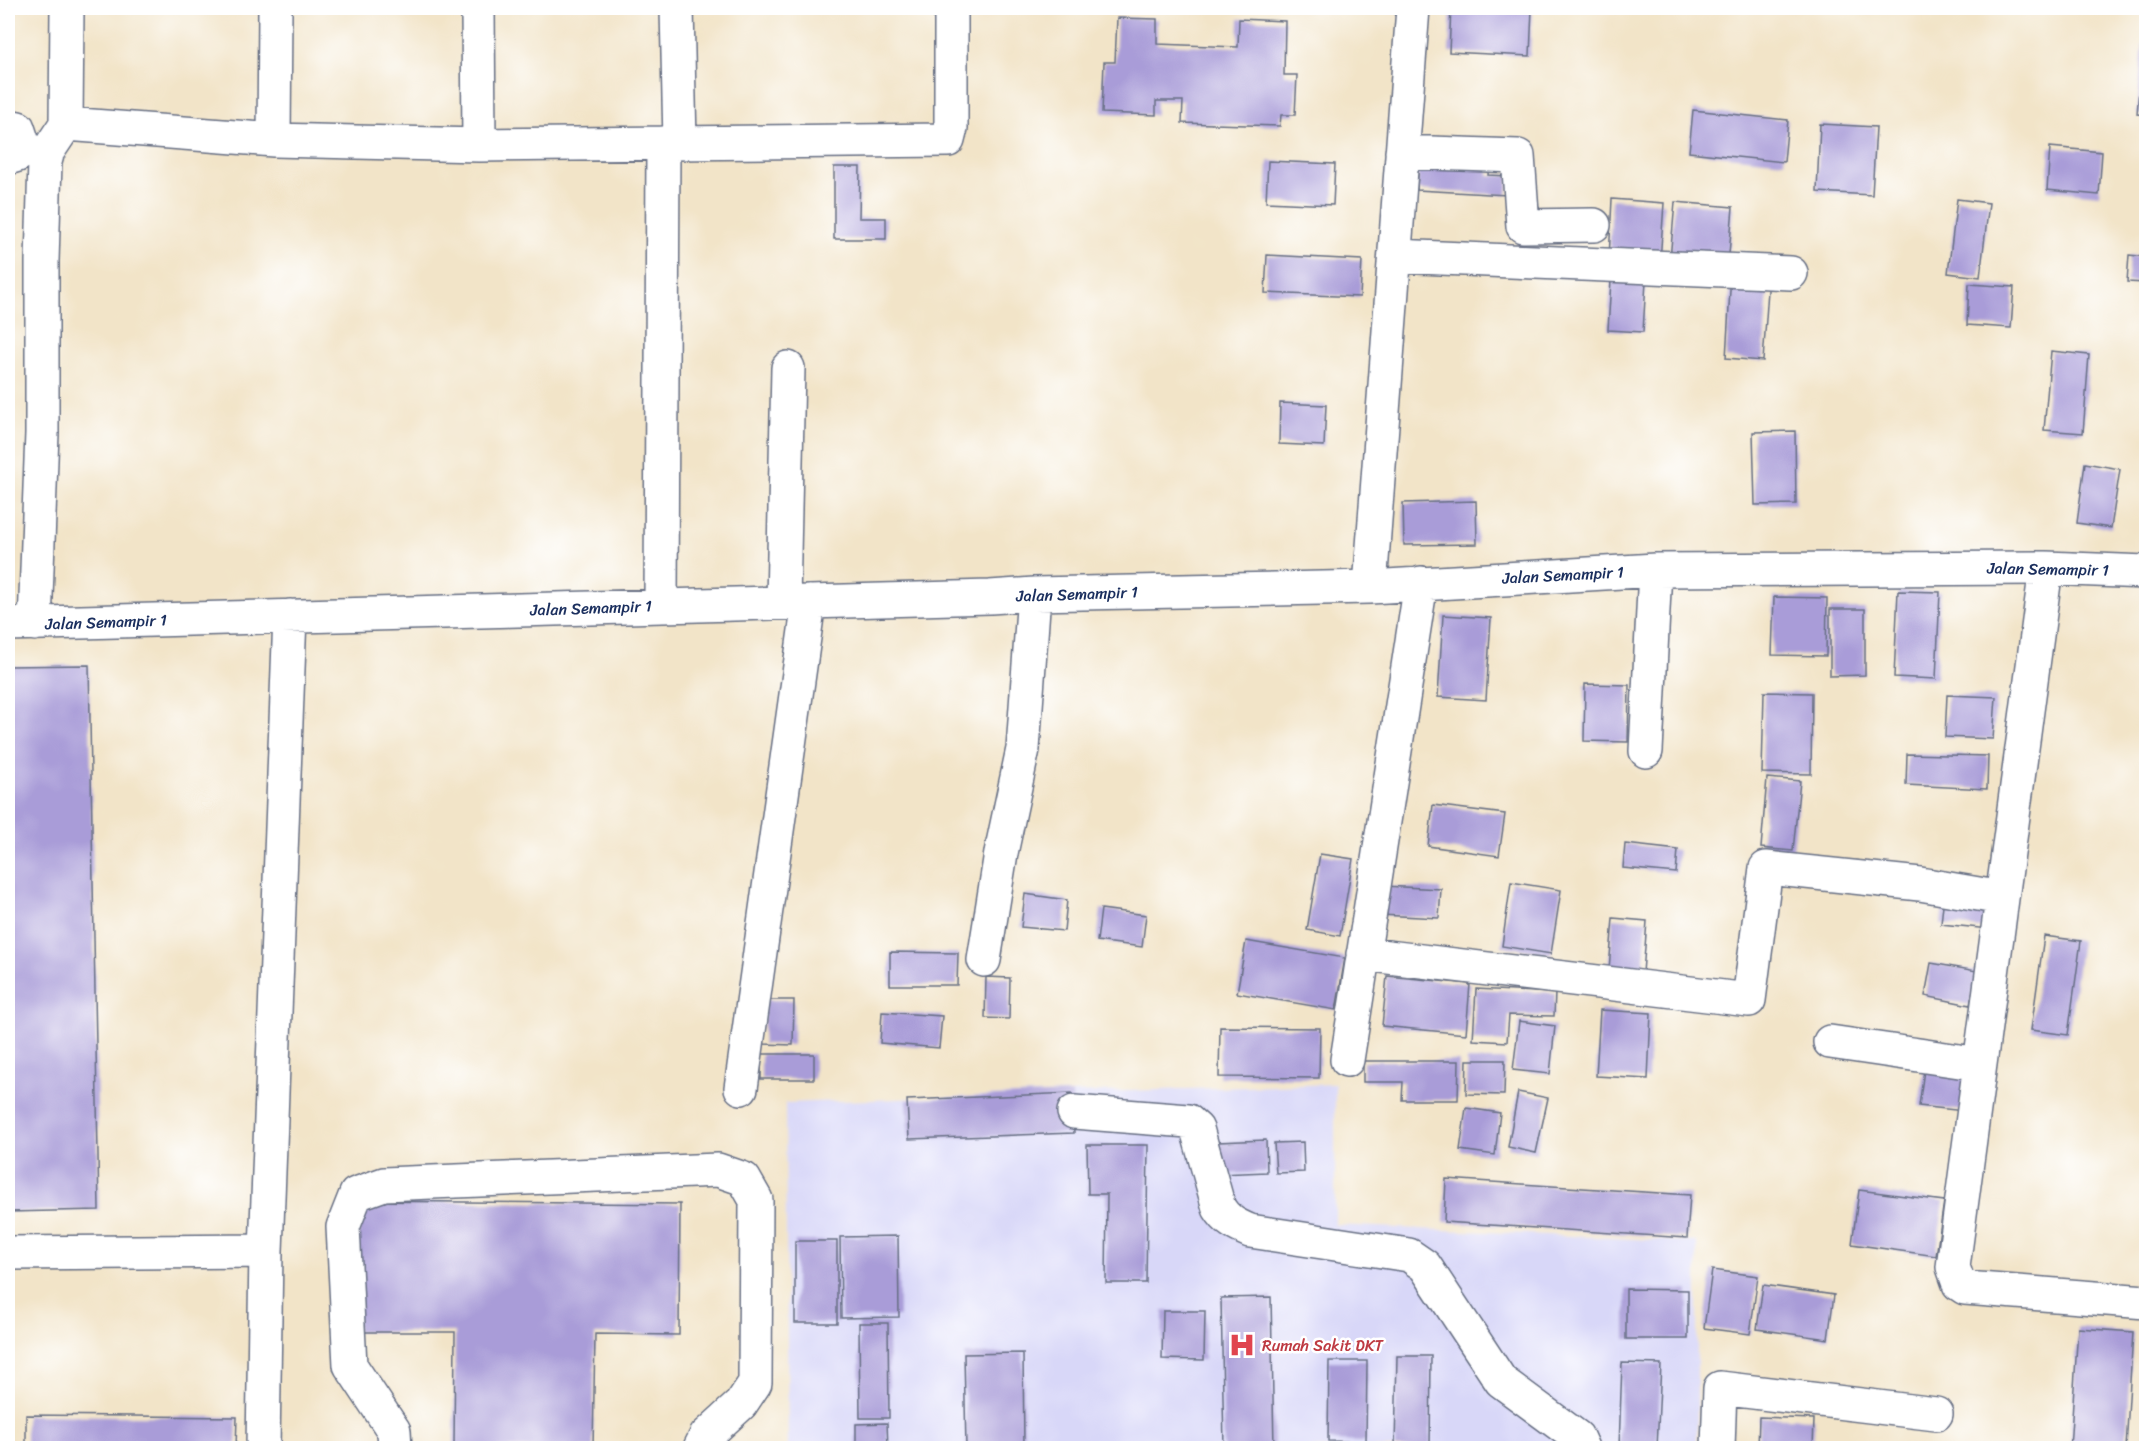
<svg xmlns="http://www.w3.org/2000/svg" width="2154" height="1456" viewBox="0 0 2154 1456" font-family="Sriracha,sans-serif">
<rect width="100%" height="100%" fill="#fff"/>
<filter id="ink" filterUnits="userSpaceOnUse"><feTurbulence type="fractalNoise" baseFrequency=".0167" numOctaves="2"/><feDisplacementMap in="SourceGraphic" scale="12" xChannelSelector="R" yChannelSelector="G"/><feConvolveMatrix kernelMatrix="1 2 1 2 8 2 1 2 1" color-interpolation-filters="sRGB"/></filter>
<filter id="wash" filterUnits="userSpaceOnUse"><feTurbulence type="fractalNoise" baseFrequency=".008" numOctaves="4" result="noise"/><feDisplacementMap in="SourceGraphic" scale="24" xChannelSelector="R" yChannelSelector="G"/><feGaussianBlur stdDeviation="1.35" result="paint"/><feColorMatrix in="noise" values="0 0 0 0 0 0 0 0 0 0 0 0 0 0 0 0 0 1.4 0 .05"/><feComposite in="paint" operator="in"/></filter>
<g filter="url(#wash)">
<rect width="100%" height="100%" fill="#f2e4c8"/>
<!-- built -->
<path fill="#d8d7f8" d="M 1335,1084 L 1335,1225 L 1697,1242 L 1697,1448 L 788,1448 L 785,1103 Z"/>
<g id="blocks">
<!-- building -->
<path fill="#a99cd8" d="M 1451,8 L 1532,8 L 1530,56 L 1449,52 Z
M 1117,18 L 1157,19 L 1157,44 L 1238,47 L 1239,19 L 1285,21 L 1284,75 L 1297,75 L 1295,115 L 1281,115 L 1280,126 L 1182,123 L 1183,101 L 1156,101 L 1156,115 L 1102,113 L 1104,62 L 1115,62 Z
M 2143,43 L 2146,43 L 2146,115 L 2137,114 Z
M 1693,110 L 1788,120 L 1784,162 L 1689,152 Z
M 1820,124 L 1876,127 L 1872,195 L 1817,192 Z
M 2050,147 L 2102,152 L 2099,195 L 2047,190 Z
M 1419,156 L 1489,161 L 1488,175 L 1509,176 L 1507,195 L 1417,190 Z
M 1268,161 L 1335,164 L 1333,205 L 1266,202 Z
M 834,167 L 860,167 L 859,218 L 886,218 L 886,239 L 834,239 Z
M 1612,199 L 1664,203 L 1660,262 L 1609,259 Z
M 1957,199 L 1989,203 L 1980,277 L 1948,273 Z
M 1675,202 L 1733,207 L 1728,266 L 1670,260 Z
M 1267,255 L 1362,260 L 1360,297 L 1265,293 Z
M 2129,255 L 2146,257 L 2146,283 L 2127,282 Z
M 1731,273 L 1769,276 L 1763,361 L 1726,358 Z
M 1611,280 L 1646,281 L 1643,332 L 1608,330 Z
M 1969,284 L 2014,287 L 2011,328 L 1967,325 Z
M 2051,351 L 2089,355 L 2083,433 L 2044,430 Z
M 1280,403 L 1326,405 L 1324,446 L 1279,444 Z
M 1795,431 L 1796,504 L 1755,505 L 1753,432 Z
M 2085,463 L 2120,469 L 2111,528 L 2077,523 Z
M 1476,501 L 1477,544 L 1404,545 L 1403,503 Z
M 1898,591 L 1940,592 L 1936,679 L 1894,677 Z
M 1774,597 L 1827,598 L 1826,656 L 1772,655 Z
M 1830,609 L 1865,609 L 1865,675 L 1830,676 Z
M 1443,615 L 1491,618 L 1486,700 L 1438,697 Z
M 89,665 L 99,1210 L 8,1212 L 8,666 Z
M 1585,684 L 1629,685 L 1628,742 L 1584,741 Z
M 1764,692 L 1812,693 L 1811,774 L 1762,773 Z
M 1947,695 L 1996,697 L 1993,739 L 1945,737 Z
M 1907,754 L 1988,756 L 1987,789 L 1906,785 Z
M 1767,778 L 1800,781 L 1793,851 L 1761,848 Z
M 1433,805 L 1505,814 L 1499,856 L 1428,846 Z
M 1625,844 L 1678,850 L 1676,873 L 1623,868 Z
M 1320,854 L 1353,859 L 1340,936 L 1307,930 Z
M 1511,882 L 1561,890 L 1551,954 L 1502,946 Z
M 1383,886 L 1441,889 L 1439,918 L 1381,915 Z
M 1025,894 L 1067,900 L 1064,931 L 1021,927 Z
M 1944,895 L 1992,900 L 1989,929 L 1941,924 Z
M 1101,909 L 1146,915 L 1142,947 L 1097,941 Z
M 1613,918 L 1647,921 L 1643,973 L 1609,970 Z
M 2044,936 L 2081,941 L 2068,1035 L 2031,1030 Z
M 1246,941 L 1345,958 L 1336,1010 L 1237,993 Z
M 890,952 L 958,953 L 957,985 L 890,985 Z
M 1931,963 L 1977,971 L 1970,1005 L 1925,996 Z
M 1387,976 L 1470,984 L 1466,1034 L 1382,1026 Z
M 986,977 L 1010,978 L 1009,1019 L 985,1018 Z
M 1476,989 L 1555,993 L 1554,1016 L 1509,1015 L 1507,1042 L 1473,1040 Z
M 764,1000 L 794,1000 L 793,1045 L 763,1044 Z
M 1600,1010 L 1651,1013 L 1648,1079 L 1596,1076 Z
M 882,1012 L 942,1016 L 939,1048 L 880,1043 Z
M 1519,1021 L 1555,1026 L 1550,1074 L 1513,1070 Z
M 1220,1027 L 1320,1028 L 1319,1078 L 1219,1077 Z
M 761,1054 L 814,1054 L 814,1079 L 761,1079 Z
M 1467,1060 L 1505,1060 L 1504,1095 L 1466,1094 Z
M 1363,1061 L 1459,1061 L 1458,1100 L 1402,1100 L 1403,1082 L 1363,1082 Z
M 1925,1063 L 1968,1068 L 1964,1111 L 1919,1106 Z
M 1518,1092 L 1548,1098 L 1536,1153 L 1508,1147 Z
M 1072,1093 L 1074,1133 L 909,1139 L 907,1100 Z
M 1466,1108 L 1500,1113 L 1495,1155 L 1460,1150 Z
M 1266,1140 L 1267,1172 L 1219,1174 L 1218,1142 Z
M 1303,1142 L 1304,1172 L 1276,1173 L 1274,1143 Z
M 1087,1145 L 1148,1145 L 1146,1283 L 1106,1283 L 1107,1194 L 1088,1194 Z
M 1446,1179 L 1690,1195 L 1687,1238 L 1444,1222 Z
M 1859,1190 L 1944,1201 L 1936,1256 L 1852,1244 Z
M 359,1201 L 680,1204 L 679,1335 L 595,1334 L 593,1448 L 454,1448 L 455,1332 L 357,1332 Z
M 898,1236 L 899,1317 L 841,1318 L 840,1237 Z
M 795,1241 L 837,1241 L 837,1323 L 795,1323 Z
M 1712,1270 L 1758,1276 L 1750,1334 L 1704,1328 Z
M 1763,1285 L 1834,1295 L 1828,1339 L 1757,1329 Z
M 1626,1289 L 1688,1290 L 1688,1339 L 1626,1339 Z
M 1271,1297 L 1274,1448 L 1224,1448 L 1221,1298 Z
M 1163,1311 L 1205,1311 L 1204,1360 L 1162,1359 Z
M 859,1323 L 888,1323 L 889,1418 L 860,1418 Z
M 2078,1328 L 2133,1332 L 2126,1448 L 2070,1448 Z
M 1023,1353 L 1024,1448 L 966,1448 L 964,1354 Z
M 1397,1356 L 1431,1356 L 1430,1448 L 1395,1448 Z
M 1329,1361 L 1367,1361 L 1366,1442 L 1328,1441 Z
M 1622,1363 L 1661,1364 L 1657,1448 L 1619,1448 Z
M 26,1415 L 237,1417 L 236,1448 L 26,1448 Z
M 1759,1417 L 1814,1419 L 1813,1448 L 1758,1448 Z
M 887,1423 L 888,1448 L 856,1448 L 856,1424 Z"/>
</g>
</g>
<g filter="url(#ink)">
<use href="#blocks" fill-opacity="0" stroke="#666e83" stroke-width="1.5"/>
<g fill="none" stroke-linecap="round" stroke-linejoin="round">
<!-- minor casing -->
<g stroke="#666e83" stroke-width="36">
<path id="minor" d="M 478,8 L 479,145
M 677,8 L 680,143
M 66,124 L 274,140 L 479,145 L 948,140 L 951,128 L 951,8
M 8,126 L 18,128 L 23,143 L 18,155 L 8,158
M 274,140 L 275,8
M 1402,152 L 1518,156 L 1523,226 L 1594,225
M 1395,256 L 1791,273
M 2046,568 L 1953,1267 L 1959,1284 L 1965,1288 L 2146,1302
M 1370,587 L 1413,8
M 783,602 L 788,368
M 661,606 L 663,143
M 8,624 L 990,597 L 1034,594 L 1370,587 L 1655,570 L 2046,568 L 2146,572
M 35,624 L 42,433 L 42,261 L 45,162 L 48,151 L 66,124 L 67,8
M 1646,751 L 1655,570
M 1363,954 L 1749,1000 L 1766,868 L 1920,884 L 2002,898
M 984,960 L 1001,853 L 1023,749 L 1034,594
M 1830,1042 L 1980,1064
M 1347,1060 L 1421,583
M 741,1088 L 809,602
M 1074,1112 L 1188,1121 L 1197,1129 L 1219,1208 C 1227,1221 1236,1225 1250,1231 L 1409,1255 L 1425,1266 L 1501,1381 L 1577,1437 L 1582,1448
M 266,1251 L 290,616
M 8,1253 L 266,1251 L 263,1448
M 395,1448 L 394,1431 L 350,1365 L 343,1227 L 356,1194 L 384,1184 L 718,1170 L 744,1179 L 756,1200 L 755,1383 L 741,1404 L 706,1436 L 700,1448
M 1718,1448 L 1720,1388 L 1936,1414"/>
</g>
<!-- minor -->
<use href="#minor" stroke="#fff" stroke-width="33"/>
</g>
</g>
<!-- icons -->
<defs>
<g id="hospital-bare" transform="scale(2.07)"><path d="M-5-5h3v3.5h4V-5h3V5h-3V1.5h-4V5h-3Z" fill="#e0444e" stroke="#fff" stroke-width="2.5" paint-order="stroke"/></g>
</defs>
<g fill-rule="evenodd">
<use href="#hospital-bare" x="1242" y="1345"/>
</g>
<g text-anchor="middle" dominant-baseline="central" stroke-width="5" stroke-linejoin="round" paint-order="stroke">
<!-- street labels -->
<g font-size="16" fill="#1b2f5e" stroke="#fff">
<text transform="translate(2048 569) rotate(1)">Jalan Semampir 1</text>
<text transform="translate(1563 575) rotate(-3)">Jalan Semampir 1</text>
<text transform="translate(1077 594) rotate(-2)">Jalan Semampir 1</text>
<text transform="translate(591 608) rotate(-2)">Jalan Semampir 1</text>
<text transform="translate(106 622) rotate(-2)">Jalan Semampir 1</text>
</g>
<!-- health labels -->
<g font-size="16" fill="#be3a42" stroke="#fff" text-anchor="start">
<text x="1262" y="1345">Rumah Sakit DKT</text>
</g>
</g>
<!-- margin -->
<rect width="2154" height="1456" fill="none" stroke="#fff" stroke-width="30"/>
</svg>
